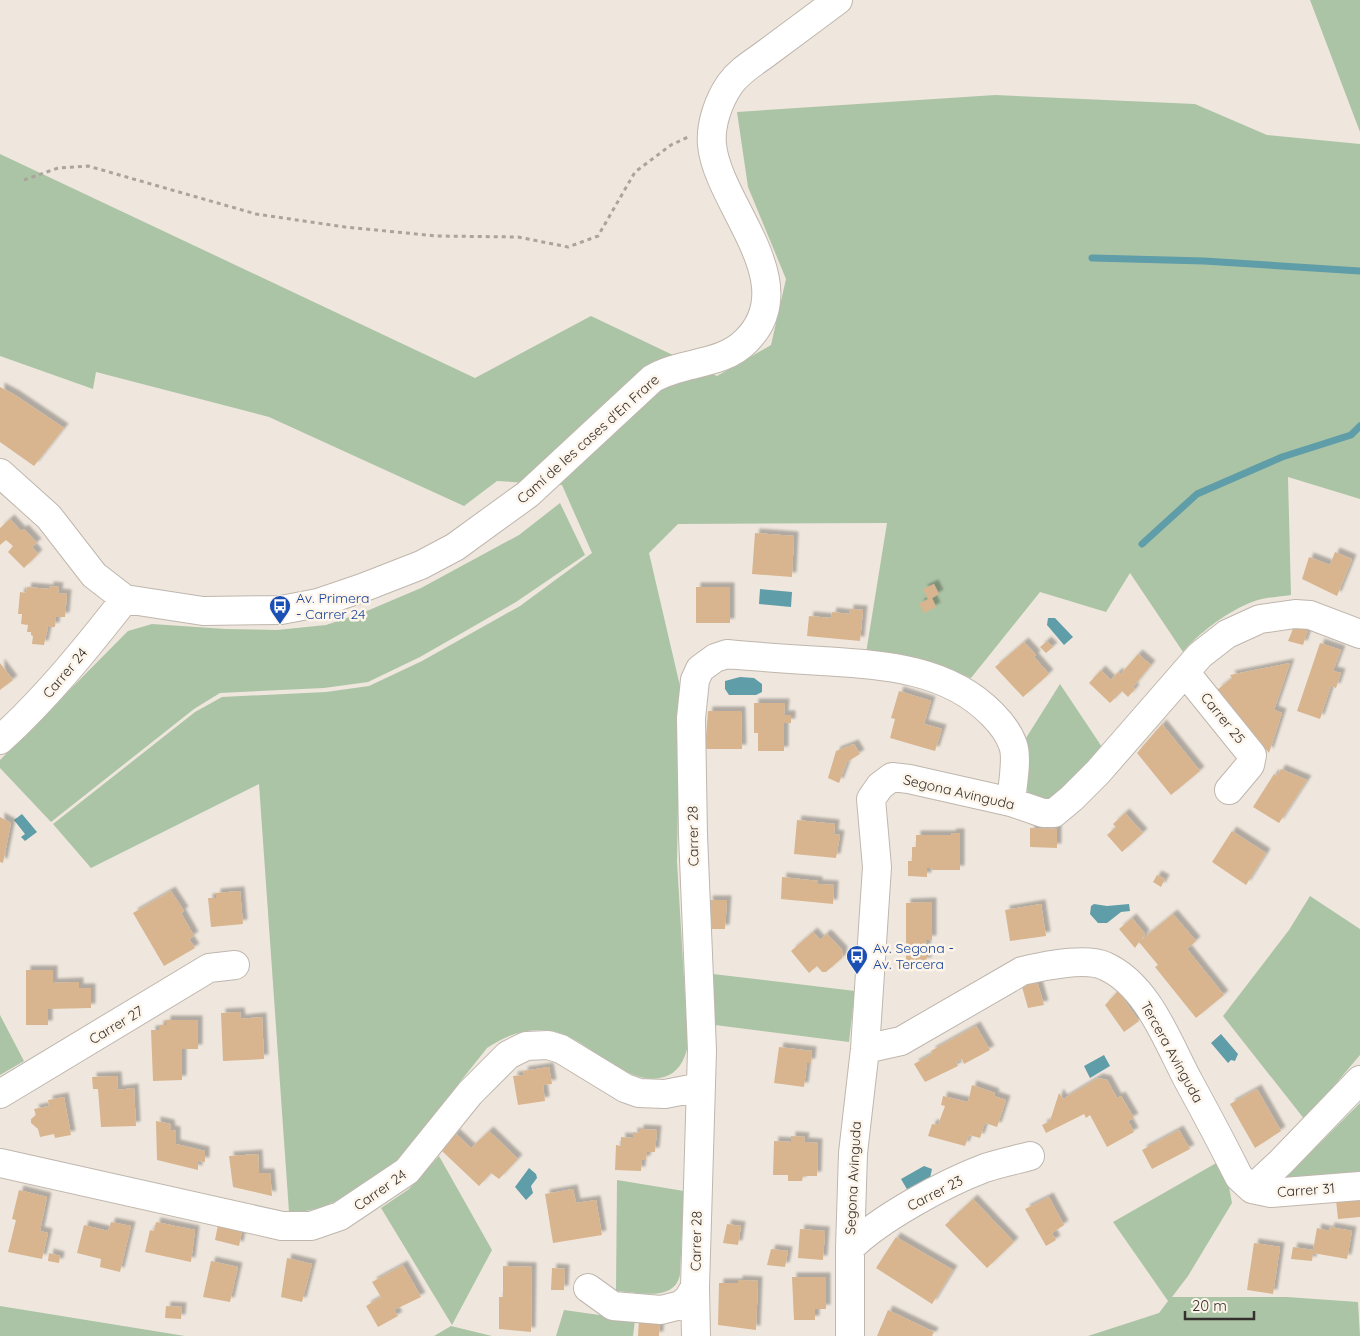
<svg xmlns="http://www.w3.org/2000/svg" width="1360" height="1336" viewBox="0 0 1360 1336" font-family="Quicksand,sans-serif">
<defs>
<filter id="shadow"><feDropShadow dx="4.5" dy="-4.5" stdDeviation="1" flood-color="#0004"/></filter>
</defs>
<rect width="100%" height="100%" fill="#efe7dd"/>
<!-- green -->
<path fill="#acc4a6" d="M 1310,0 L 1360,0 L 1360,132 Z
M 995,95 L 1195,104 L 1267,135 L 1360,144 L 1360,499 L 1288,477 L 1291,595 C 1279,597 1265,597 1252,602 C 1230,610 1197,634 1183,652 L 1130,573 L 1106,612 L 1040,592 L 971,678 L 918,658 L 866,653 L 887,523 L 678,524 L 649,553 L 680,686 L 677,862 L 688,1044 C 686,1056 681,1069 669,1075 C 631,1093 592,1041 556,1032 C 531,1026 508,1034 487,1048 L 397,1161 C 370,1183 325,1215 289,1212 L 259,784 L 91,868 L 53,824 L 195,712 L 222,697 L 326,692 L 369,686 L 422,661 L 520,606 L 592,553 L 562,485 L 497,481 L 464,506 L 269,417 L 96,372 L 93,389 L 0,356 L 0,154 L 475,378 L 591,316 L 717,376 L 771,345 L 786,279 L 748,187 L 737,112 Z
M 560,503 L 585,555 L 516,602 L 420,657 L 368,682 L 324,688 L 220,693 L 194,709 L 51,822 L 0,768 L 0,760 L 128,631 L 152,624 L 226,629 L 277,630 L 326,625 L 362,613 L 421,588 L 519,535 Z
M 1060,684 L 1102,747 L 1056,797 L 1046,800 L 1030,796 C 1020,781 1030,756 1026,738 Z
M 1310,896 L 1360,929 L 1360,1055 L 1305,1120 L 1223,1016 L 1289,930 Z
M 713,974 L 855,991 L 849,1042 L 715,1025 Z
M 0,1015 L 24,1061 L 0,1075 Z
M 1360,1103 L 1360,1175 L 1285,1178 Z
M 439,1156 L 492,1250 L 452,1325 L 381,1208 L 409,1189 Z
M 1218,1162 L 1229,1187 L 1232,1203 L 1188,1276 L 1172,1297 L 1287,1297 L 1358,1302 L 1360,1336 L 1088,1336 L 1159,1313 L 1168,1301 L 1113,1222 Z
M 617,1180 L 684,1191 L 680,1274 C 675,1303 637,1292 616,1291 Z
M 0,1306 L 185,1336 L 0,1336 Z
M 564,1310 L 635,1320 L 633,1336 L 556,1336 Z
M 451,1326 L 492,1336 L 434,1336 Z"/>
<!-- water -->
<path fill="#5f9da8" d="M 760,589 L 792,592 L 791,607 L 759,604 Z
M 1048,618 L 1055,618 L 1073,637 L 1064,645 L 1047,625 Z
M 740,677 L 754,678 L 762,684 L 762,692 L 756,695 L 729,695 L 725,689 L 725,681 Z
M 22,814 L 37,832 L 25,841 L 21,837 L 25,834 L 14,820 Z
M 1094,904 L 1107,906 L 1129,904 L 1130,911 L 1121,912 L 1107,923 L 1098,923 L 1090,914 L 1091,906 Z
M 1221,1034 L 1238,1054 L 1235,1061 L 1231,1060 L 1228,1063 L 1211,1043 Z
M 1104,1055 L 1110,1066 L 1090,1078 L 1084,1066 Z
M 924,1166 L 932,1169 L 930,1178 L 908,1191 L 901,1179 Z
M 529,1168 L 536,1174 L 537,1178 L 531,1186 L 533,1193 L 526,1200 L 515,1187 Z"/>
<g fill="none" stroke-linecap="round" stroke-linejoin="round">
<!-- stream -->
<path stroke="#5f9da8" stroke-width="7" d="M 1092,258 L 1204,261 L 1360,271
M 1142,544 L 1197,494 L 1282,457 L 1351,435 L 1360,426"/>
</g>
<!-- building -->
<path fill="#d8b58e" filter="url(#shadow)" d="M 0,387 L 15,395 L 64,428 L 34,466 L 0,442 Z
M 10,519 L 21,531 L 24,529 L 37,543 L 32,547 L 38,554 L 24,568 L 8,552 L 13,546 L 6,540 L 0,545 L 0,528 Z
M 755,533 L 794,536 L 792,577 L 752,574 Z
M 1335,552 L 1352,559 L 1337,596 L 1302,579 L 1309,557 L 1330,565 Z
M 934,584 L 939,594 L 932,598 L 936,607 L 924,613 L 919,604 L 928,599 L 923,589 Z
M 49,586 L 59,587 L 58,593 L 67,594 L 65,617 L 56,617 L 55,627 L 48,627 L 44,645 L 32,644 L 33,636 L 31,635 L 31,632 L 27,632 L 28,625 L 21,624 L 22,614 L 18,614 L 20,592 L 26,593 L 27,587 L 49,589 Z
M 696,587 L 730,587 L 730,623 L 696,623 Z
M 849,609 L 863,610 L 860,641 L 807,636 L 809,616 L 831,618 L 832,612 L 849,614 Z
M 1295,624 L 1310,624 L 1303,645 L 1288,641 Z
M 1047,641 L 1053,647 L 1046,653 L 1040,647 Z
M 1024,642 L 1036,655 L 1034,657 L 1049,674 L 1023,697 L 995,667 Z
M 1320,643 L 1341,650 L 1333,671 L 1341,673 L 1336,688 L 1331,686 L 1320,719 L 1297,711 Z
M 1138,654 L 1151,665 L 1133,687 L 1135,689 L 1128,697 L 1122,691 L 1110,703 L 1089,683 L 1101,670 L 1111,680 L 1118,672 L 1120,675 Z
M 0,663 L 13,680 L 0,690 Z
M 1290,663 L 1274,710 L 1282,713 L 1269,753 L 1217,690 L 1232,678 L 1230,675 Z
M 899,691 L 931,701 L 924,724 L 942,729 L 935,751 L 890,738 L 895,719 L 891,718 Z
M 754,703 L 785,703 L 784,715 L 791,715 L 791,723 L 784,723 L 784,751 L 758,751 L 758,733 L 754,733 Z
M 708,711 L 741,711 L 742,749 L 705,749 Z
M 1162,724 L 1200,771 L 1171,795 L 1137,753 Z
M 854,744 L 860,754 L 847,762 L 839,783 L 828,778 L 836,751 Z
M 1281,769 L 1307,780 L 1279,823 L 1253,807 L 1274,774 L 1277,776 Z
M 1125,813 L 1143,833 L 1122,852 L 1107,835 L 1116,827 L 1113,824 Z
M 0,817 L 11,823 L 3,863 L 0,862 Z
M 797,820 L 835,824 L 834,834 L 840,835 L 836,858 L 794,854 Z
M 1030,828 L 1057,829 L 1057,848 L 1030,847 Z
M 1232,831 L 1266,853 L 1246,885 L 1212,862 Z
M 952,833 L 960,833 L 960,870 L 932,870 L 932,868 L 927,868 L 927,877 L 908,876 L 908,861 L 912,861 L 912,847 L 916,847 L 916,835 L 951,835 Z
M 1157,875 L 1165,879 L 1161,887 L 1153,882 Z
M 782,877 L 818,881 L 818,884 L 834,885 L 833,904 L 781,899 Z
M 171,891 L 184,911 L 181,913 L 194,936 L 189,939 L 195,948 L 164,966 L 133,913 Z
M 240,891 L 243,924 L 211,927 L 208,898 L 216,898 L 216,893 Z
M 708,900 L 727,900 L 725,929 L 712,929 Z
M 932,902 L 932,940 L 926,940 L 927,962 L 906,962 L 906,903 Z
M 1041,904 L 1046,936 L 1010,941 L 1005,910 Z
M 1173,914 L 1196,941 L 1187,949 L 1224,995 L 1196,1018 L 1155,967 L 1158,965 L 1139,942 L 1135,948 L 1119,929 L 1132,918 L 1145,934 L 1141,940 Z
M 813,932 L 820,940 L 826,934 L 829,936 L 843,951 L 842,958 L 826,972 L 822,972 L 817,966 L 809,973 L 791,951 Z
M 26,970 L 53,970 L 53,983 L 79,982 L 79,988 L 91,988 L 91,1008 L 48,1009 L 48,1025 L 26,1025 Z
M 1037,981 L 1044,1005 L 1028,1008 L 1022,987 Z
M 1118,991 L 1139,1021 L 1124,1032 L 1105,1005 Z
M 240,1012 L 241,1019 L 262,1017 L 264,1059 L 223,1061 L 221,1013 Z
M 166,1020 L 198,1020 L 198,1049 L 182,1049 L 182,1080 L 153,1081 L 151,1030 L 159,1030 L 159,1025 L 166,1025 Z
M 976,1026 L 990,1050 L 964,1064 L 962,1059 L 956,1062 L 958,1066 L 925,1082 L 914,1064 L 932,1054 L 931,1051 Z
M 779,1047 L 812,1051 L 811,1063 L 807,1063 L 804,1087 L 774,1083 Z
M 549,1067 L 552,1084 L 543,1085 L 545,1101 L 518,1105 L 513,1076 L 524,1075 L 523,1071 Z
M 117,1076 L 118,1090 L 134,1088 L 136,1126 L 101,1127 L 98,1089 L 93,1089 L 92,1077 Z
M 1098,1078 L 1107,1080 L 1117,1098 L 1121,1096 L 1134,1118 L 1128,1121 L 1134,1132 L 1107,1147 L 1090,1115 L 1086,1118 L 1084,1114 L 1046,1133 L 1042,1125 L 1050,1121 L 1059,1093 L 1063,1099 Z
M 972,1085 L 995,1093 L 994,1096 L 1006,1100 L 997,1127 L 985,1123 L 980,1138 L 969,1135 L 965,1146 L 928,1136 L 932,1124 L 938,1125 L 945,1106 L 941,1105 L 943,1096 L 968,1102 Z
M 1257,1089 L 1281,1131 L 1255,1148 L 1230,1104 Z
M 64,1097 L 71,1135 L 55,1138 L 54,1134 L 40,1137 L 38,1129 L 31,1123 L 31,1119 L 36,1115 L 34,1109 L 49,1106 L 48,1100 Z
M 156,1121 L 170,1124 L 171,1130 L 176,1131 L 176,1144 L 205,1151 L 205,1162 L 198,1161 L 198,1170 L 157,1160 Z
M 639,1129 L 657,1130 L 655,1152 L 647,1152 L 646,1160 L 642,1160 L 641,1171 L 615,1170 L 616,1145 L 621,1146 L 621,1137 L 633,1138 L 633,1132 L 639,1133 Z
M 1179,1130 L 1190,1149 L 1152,1169 L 1142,1150 Z
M 489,1131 L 518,1159 L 499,1179 L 491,1173 L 479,1186 L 442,1151 L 455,1133 L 471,1148 Z
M 791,1136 L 805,1137 L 804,1142 L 818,1143 L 817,1176 L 803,1176 L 802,1181 L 788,1181 L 788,1175 L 773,1175 L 774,1141 L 791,1142 Z
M 258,1154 L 259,1173 L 270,1173 L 272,1196 L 233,1187 L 229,1156 Z
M 573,1189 L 576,1203 L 596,1200 L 602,1235 L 553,1243 L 545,1194 Z
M 19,1190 L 47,1197 L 40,1231 L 48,1233 L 42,1259 L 8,1252 L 16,1220 L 12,1219 Z
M 1049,1197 L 1064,1225 L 1052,1233 L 1056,1240 L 1046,1246 L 1025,1209 Z
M 1360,1197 L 1360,1217 L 1338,1219 L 1336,1200 Z
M 973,1199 L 1014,1242 L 987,1268 L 945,1225 Z
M 111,1222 L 131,1226 L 120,1272 L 100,1267 L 101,1259 L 77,1253 L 84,1225 L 108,1231 Z
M 156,1222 L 195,1230 L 191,1262 L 145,1252 L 150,1230 L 154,1231 Z
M 727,1224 L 741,1226 L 738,1245 L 723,1243 Z
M 218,1225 L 242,1231 L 239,1246 L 215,1240 Z
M 1330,1227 L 1352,1231 L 1347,1259 L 1313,1253 L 1312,1261 L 1291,1259 L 1293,1247 L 1313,1250 L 1317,1228 L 1329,1231 Z
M 800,1229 L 825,1231 L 823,1260 L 798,1258 Z
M 896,1237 L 953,1270 L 932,1304 L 876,1268 Z
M 1254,1243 L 1280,1247 L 1273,1294 L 1247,1290 Z
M 771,1249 L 788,1251 L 785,1267 L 767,1265 Z
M 49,1253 L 60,1256 L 59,1263 L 48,1261 Z
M 287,1258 L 312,1264 L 302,1302 L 281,1297 Z
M 211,1261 L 238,1267 L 230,1302 L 203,1297 Z
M 403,1265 L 421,1297 L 394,1310 L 398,1316 L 378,1327 L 366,1306 L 381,1297 L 372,1282 Z
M 503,1266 L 532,1267 L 531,1332 L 499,1329 L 499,1297 L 503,1297 Z
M 552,1268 L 565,1269 L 564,1290 L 551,1290 Z
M 792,1277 L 826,1277 L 826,1309 L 815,1309 L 815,1320 L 794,1320 Z
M 738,1280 L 758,1281 L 756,1330 L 718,1325 L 719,1283 L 738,1283 Z
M 166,1306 L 182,1307 L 181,1319 L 165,1318 Z
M 888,1310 L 934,1332 L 932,1336 L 877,1336 Z
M 660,1318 L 659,1336 L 638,1336 L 639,1320 Z"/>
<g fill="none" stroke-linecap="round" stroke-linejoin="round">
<!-- minor casing -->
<g stroke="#bfb6ad" stroke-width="30">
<path id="minor" d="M 0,473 L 49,517 L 94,575 L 125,599 L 203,611 L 281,610 L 318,603 L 362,588 L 421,565 L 455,547 L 528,494 L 652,379 C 681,361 722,366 746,341 C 805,283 718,205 712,145 C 710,124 719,100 730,84 C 740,70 755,62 768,52 C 791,35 815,17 838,0
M 1185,672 L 1252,755 L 1250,765 L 1229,790
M 0,740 C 47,697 85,650 125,599
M 865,1049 L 901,1041 L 1022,971 C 1043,966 1086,957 1105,966 C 1148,985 1168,1043 1189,1082 C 1206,1113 1223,1145 1239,1177 L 1252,1189 L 1271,1193 L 1360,1186
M 0,1094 L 209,968 L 235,965
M 0,1163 L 282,1226 L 311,1226 L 340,1216 L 407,1171 L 470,1093 L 508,1055 L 526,1046 L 548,1045 L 561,1049 L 625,1088 L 639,1093 L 665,1094 L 701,1087
M 1252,1189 L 1281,1162 L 1360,1080
M 850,1248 C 880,1218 945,1183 985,1168 C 1000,1163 1015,1160 1030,1156
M 695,1287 L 696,1336
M 588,1288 L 613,1306 L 661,1310 L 681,1305 L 688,1299 L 695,1287 L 702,1050 L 693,835 L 691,718 L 695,680 L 700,669 L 715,658 L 727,654 C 758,657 790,659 822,661 C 883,665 947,668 992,714 C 1001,723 1009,733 1013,745 C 1018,758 1012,788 1011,802
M 850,1336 L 850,1248 L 853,1153 L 865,1049 L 877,867 L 871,799 L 880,786 L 892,777 L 909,779 L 1011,802 L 1043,813 L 1054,813 L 1072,798 L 1098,772 L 1200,655 L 1227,634 L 1260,619 L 1295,614 L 1310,615 L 1360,634"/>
</g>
<!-- path -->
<path stroke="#aaa49c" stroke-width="3" stroke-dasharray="4 4" stroke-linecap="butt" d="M 24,180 L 58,168 L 88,166 L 256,214 L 345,227 L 437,236 L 518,237 L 568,247 L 598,236 L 635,172 L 671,145 L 688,137"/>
<!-- minor -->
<use href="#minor" stroke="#fff" stroke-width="28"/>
</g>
<!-- icons -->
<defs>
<g id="bus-pin" transform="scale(1.125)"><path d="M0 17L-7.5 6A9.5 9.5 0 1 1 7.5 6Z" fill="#1a4fb4" stroke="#fdf4ea"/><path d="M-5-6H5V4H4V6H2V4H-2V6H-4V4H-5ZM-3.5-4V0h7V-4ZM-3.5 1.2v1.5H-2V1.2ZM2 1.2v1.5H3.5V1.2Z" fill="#fff"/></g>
</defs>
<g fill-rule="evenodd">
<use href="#bus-pin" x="280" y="606"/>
<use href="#bus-pin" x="857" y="956"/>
</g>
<g text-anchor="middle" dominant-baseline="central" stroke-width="5" stroke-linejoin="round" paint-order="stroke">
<!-- street labels -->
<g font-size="14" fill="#34302d" stroke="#fdf4ea">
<text transform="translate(588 439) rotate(-42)">Camí de les cases d'En Frare</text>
<text transform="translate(65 673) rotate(-50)">Carrer 24</text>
<text transform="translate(1223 718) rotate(51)">Carrer 25</text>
<text transform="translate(959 792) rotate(13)">Segona Avinguda</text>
<text transform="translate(693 836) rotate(-91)">Carrer 28</text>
<text transform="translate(116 1025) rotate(-31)">Carrer 27</text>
<text transform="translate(1172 1052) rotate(61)">Tercera Avinguda</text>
<text transform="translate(853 1178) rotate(-87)">Segona Avinguda</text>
<text transform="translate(380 1190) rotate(-35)">Carrer 24</text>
<text transform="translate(1306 1190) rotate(-4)">Carrer 31</text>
<text transform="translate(935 1193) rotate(-27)">Carrer 23</text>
<text transform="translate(696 1241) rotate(-89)">Carrer 28</text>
</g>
<!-- transit labels -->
<g font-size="14" fill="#164399" stroke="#fdf4ea" text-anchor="start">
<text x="296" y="598">Av. Primera<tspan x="296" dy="16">- Carrer 24</tspan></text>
<text x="873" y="948">Av. Segona -<tspan x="873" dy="16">Av. Tercera</tspan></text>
</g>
</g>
<!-- scale -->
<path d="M1185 1311v8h69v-8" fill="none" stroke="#34302d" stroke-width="2.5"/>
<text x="1192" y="1311" font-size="15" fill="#34302d" stroke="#fdf4ea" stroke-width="4" paint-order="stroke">20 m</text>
</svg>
